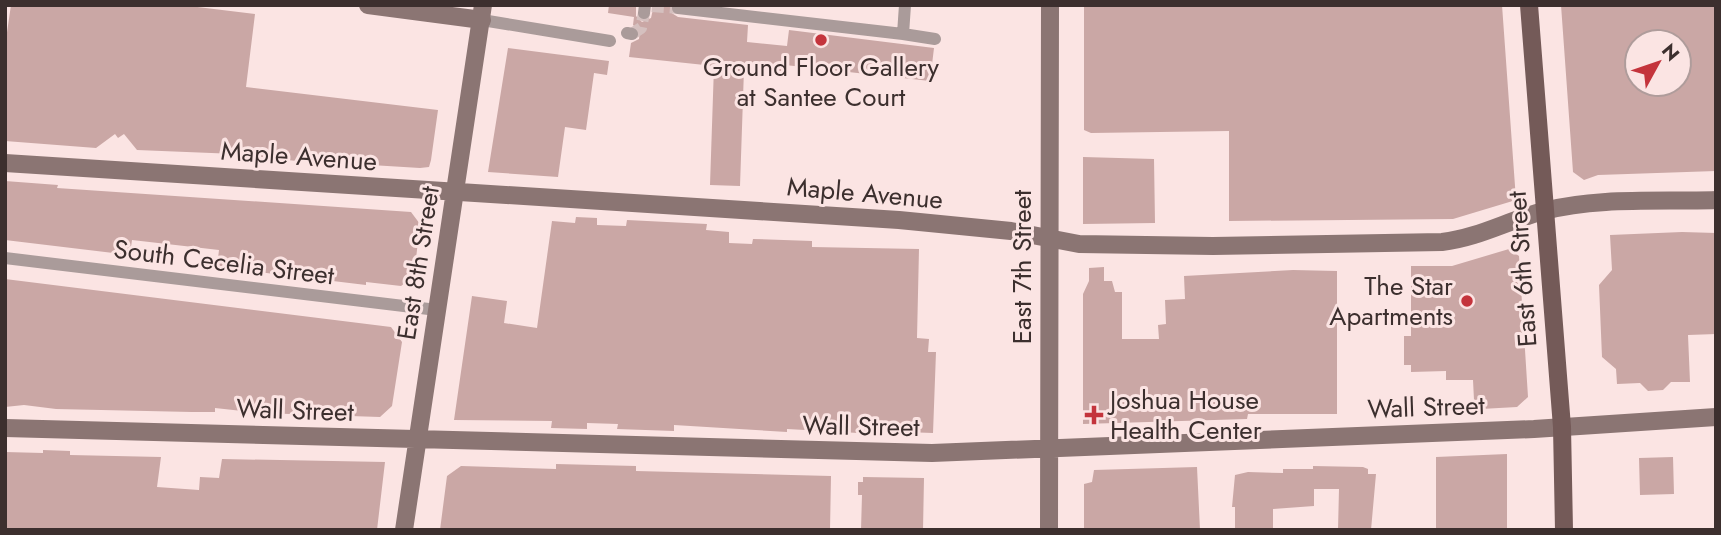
<svg xmlns="http://www.w3.org/2000/svg" width="1721" height="535" viewBox="0 0 1721 535" font-family="Jost,sans-serif">
<rect width="100%" height="100%" fill="#fbe4e3"/>
<!-- building -->
<path fill="#caa7a5" fill-rule="evenodd" d="M 11,5 L 181,5 L 255,14 L 246,87 L 438,110 L 431,160 L 429,167 L 420,168 L 322,162 L 322,164 L 236,154 L 137,150 L 124,134 L 118,138 L 115,134 L 96,148 L 5,141 L 5,46 Z
M 609,5 L 636,5 L 636,16 L 642,22 L 651,18 L 654,5 L 670,5 L 670,12 L 678,17 L 748,25 L 747,42 L 787,46 L 789,30 L 934,48 L 930,81 L 785,65 L 785,72 L 744,69 L 740,186 L 710,185 L 714,66 L 629,57 L 631,43 L 639,39 L 640,31 L 633,25 L 634,17 L 608,13 Z
M 1084,5 L 1502,5 L 1516,200 L 1453,219 L 1229,221 L 1229,131 L 1091,133 L 1084,130 Z
M 1561,5 L 1716,5 L 1716,171 L 1598,175 L 1584,180 L 1573,172 ZM 1637,42 L 1679,42 L 1679,84 L 1637,84 Z
M 508,48 L 609,61 L 607,75 L 594,73 L 586,130 L 565,127 L 558,177 L 488,172 Z
M 1083,157 L 1154,159 L 1155,223 L 1083,224 Z
M 5,181 L 58,185 L 57,188 L 411,212 L 420,224 L 414,276 L 401,286 L 366,282 L 366,285 L 217,267 L 219,250 L 132,240 L 130,255 L 5,240 Z
M 576,217 L 597,218 L 597,225 L 626,226 L 627,220 L 707,224 L 706,230 L 729,232 L 729,243 L 752,244 L 753,239 L 812,241 L 812,247 L 919,249 L 917,338 L 929,339 L 928,352 L 936,352 L 933,433 L 876,431 L 876,434 L 787,429 L 787,432 L 674,425 L 674,431 L 617,429 L 618,424 L 587,423 L 587,429 L 551,428 L 552,421 L 454,420 L 472,296 L 507,301 L 504,323 L 537,328 L 552,221 L 575,223 Z
M 1682,232 L 1716,233 L 1716,334 L 1688,335 L 1690,382 L 1671,382 L 1663,390 L 1648,391 L 1640,383 L 1617,384 L 1616,369 L 1602,357 L 1599,285 L 1612,270 L 1610,235 Z
M 1509,249 L 1519,256 L 1528,397 L 1517,407 L 1481,409 L 1480,400 L 1474,400 L 1473,380 L 1446,380 L 1446,371 L 1411,372 L 1411,365 L 1404,365 L 1404,336 L 1411,336 L 1411,266 L 1452,266 Z
M 1104,267 L 1104,281 L 1112,281 L 1115,292 L 1122,292 L 1122,339 L 1159,339 L 1158,325 L 1166,324 L 1165,300 L 1185,299 L 1184,276 L 1293,270 L 1337,271 L 1337,414 L 1248,414 L 1247,419 L 1083,424 L 1083,294 L 1089,281 L 1089,268 Z
M 5,279 L 391,327 L 402,342 L 392,406 L 380,417 L 260,413 L 215,408 L 215,412 L 192,412 L 56,409 L 24,405 L 5,407 Z
M 43,450 L 70,451 L 70,455 L 161,457 L 157,487 L 199,490 L 200,477 L 219,478 L 222,459 L 385,462 L 377,530 L 5,530 L 5,452 L 43,453 Z
M 1507,454 L 1507,530 L 1436,530 L 1436,457 Z
M 1673,457 L 1674,494 L 1640,495 L 1639,458 Z
M 556,464 L 636,466 L 636,471 L 831,476 L 830,530 L 440,530 L 447,476 L 461,466 L 556,469 Z
M 1313,466 L 1363,467 L 1368,469 L 1368,474 L 1376,474 L 1371,530 L 1338,530 L 1339,489 L 1314,489 L 1314,506 L 1273,509 L 1273,530 L 1235,530 L 1235,507 L 1232,507 L 1235,475 L 1248,472 L 1283,473 L 1283,469 L 1313,469 Z
M 1197,467 L 1200,530 L 1084,530 L 1084,484 L 1092,482 L 1094,470 Z
M 863,477 L 924,478 L 923,530 L 861,530 L 862,495 L 858,495 L 858,482 L 863,482 Z"/>
<g fill="none" stroke-linecap="round" stroke-linejoin="round">
<!-- street-tunnel -->
<path stroke="#d5c0bf" stroke-width="12" stroke-dasharray="12 6" stroke-linecap="butt" d="M 652,6 L 678,8
M 632,34 L 641,28 L 644,13"/>
<!-- street -->
<path stroke="#aa9b9a" stroke-width="12" d="M 678,8 L 903,34 L 905,5
M 644,13 L 645,5
M 482,20 L 610,41
M 627,33 L 632,34
M 903,34 L 935,39
M 5,258 L 437,310"/>
<!-- secondary -->
<path stroke="#8b7573" stroke-width="18" d="M 368,5 L 482,20
M 5,163 L 899,220 L 1011,231 L 1079,244 L 1213,246 L 1442,242 C 1478,238 1509,220 1544,211 C 1598,197 1660,202 1716,200
M 5,428 L 932,453 L 1534,429 L 1716,417
M 404,530 L 483,5
M 1049,530 L 1050,5"/>
<!-- primary -->
<path stroke="#745a58" stroke-width="18" d="M 1529,5 L 1562,427 L 1564,530"/>
</g>
<!-- markers -->
<g fill="#c4343c" stroke="#fbe4e3" stroke-width="2.5">
<circle cx="821" cy="40" r="7"/>
<circle cx="1467" cy="301" r="7"/>
<path d="M1090.5 404.5h7v7h7v7h-7v7h-7v-7h-7v-7h7z"/>
</g>
<g text-anchor="middle" dominant-baseline="central" stroke-width="6" stroke-linejoin="round" paint-order="stroke">
<!-- poi labels -->
<g font-size="26" fill="#3c2f2e" stroke="#fbe4e3">
<text x="821" y="67">Ground Floor Gallery<tspan x="821" dy="30">at Santee Court</tspan></text>
<text x="1453" y="286" text-anchor="end">The Star<tspan x="1453" dy="30">Apartments</tspan></text>
<text x="1110" y="400" text-anchor="start">Joshua House<tspan x="1110" dy="30">Health Center</tspan></text>
</g>
<!-- street labels -->
<g font-size="26" fill="#3c2f2e" stroke="#fbe4e3">
<text transform="translate(299 156) rotate(4)">Maple Avenue</text>
<text transform="translate(865 193) rotate(5)">Maple Avenue</text>
<text transform="translate(224 262) rotate(7)">South Cecelia Street</text>
<text transform="translate(418 263) rotate(-81)">East 8th Street</text>
<text transform="translate(1022 267) rotate(-90)">East 7th Street</text>
<text transform="translate(1522 269) rotate(-94)">East 6th Street</text>
<text transform="translate(1426 407) rotate(-2)">Wall Street</text>
<text transform="translate(295 410) rotate(2)">Wall Street</text>
<text transform="translate(861 426) rotate(1)">Wall Street</text>
</g>
</g>
<!-- border -->
<rect width="1721" height="535" fill="none" stroke="#3c2f2e" stroke-width="14"/>
<!-- north arrow -->
<g transform="translate(1658 63) rotate(50)"><circle r="33" fill="#fbe4e3" stroke="#af9c9b" stroke-width="2"/>
<path d="M0-5L12 26L0 18L-12 26Z" fill="#c4343c"/>
<text y="-10" font-size="19" font-weight="bold" text-anchor="middle" fill="#3c2f2e">N</text>
</g>
</svg>
